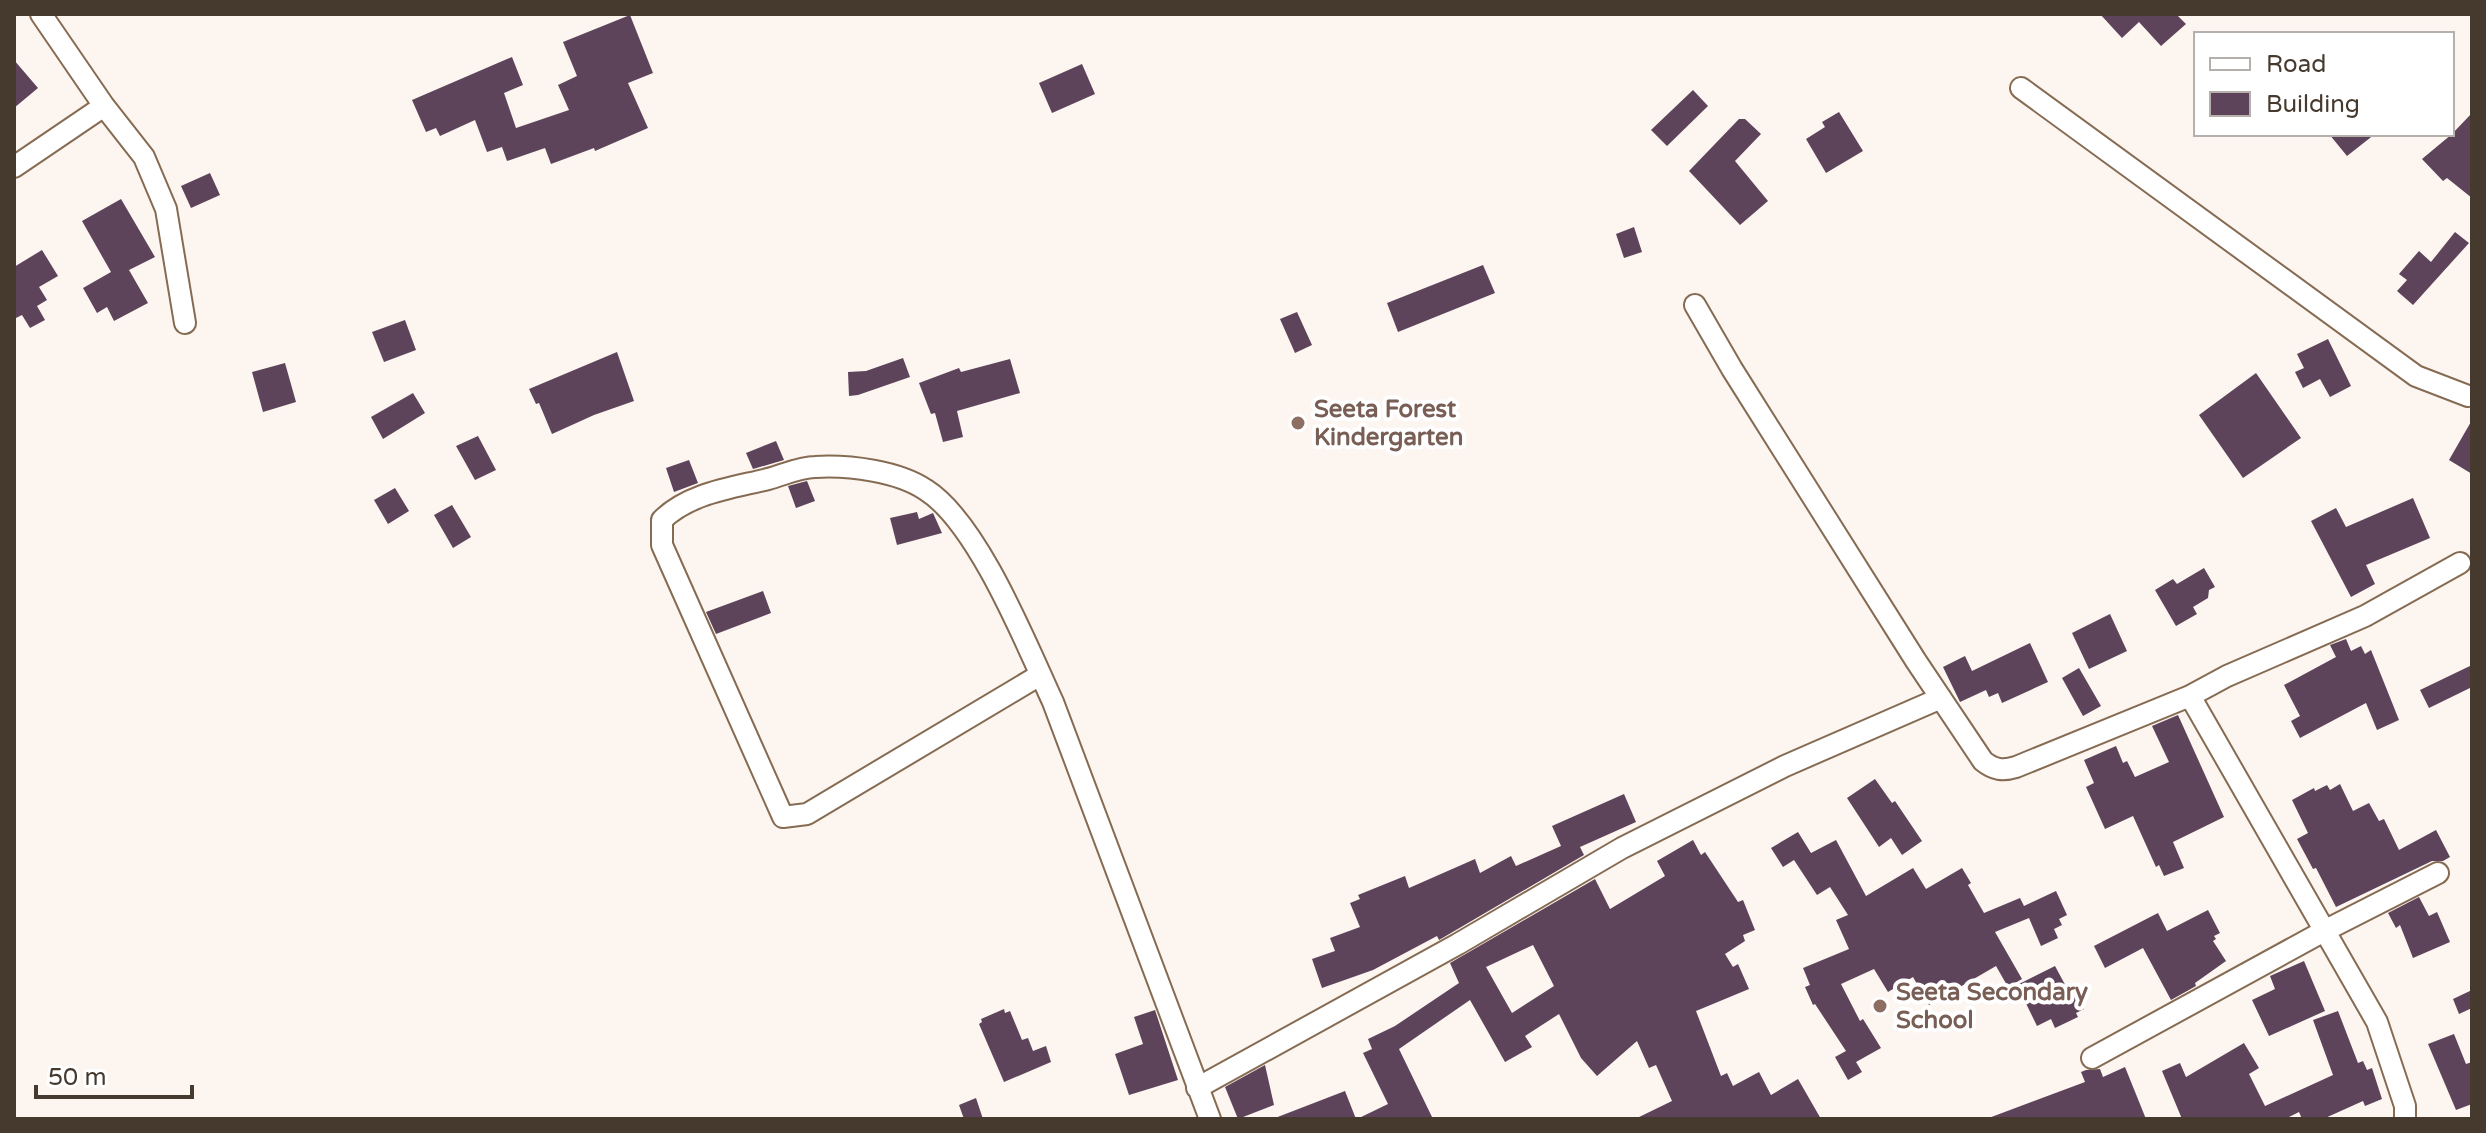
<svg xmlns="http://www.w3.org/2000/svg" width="2486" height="1133" viewBox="0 0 2486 1133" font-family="'Varela Round',sans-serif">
<rect width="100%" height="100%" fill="#fcf5f0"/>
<!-- building -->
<path fill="#5d445b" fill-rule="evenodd" d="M 2100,14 L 2176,14 L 2186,24 L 2161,46 L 2139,22 L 2122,38 Z
M 630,15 L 653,73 L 628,83 L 648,128 L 595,151 L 594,148 L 551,164 L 545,148 L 507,161 L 502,147 L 487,152 L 475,120 L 440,136 L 436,128 L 426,132 L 412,100 L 512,57 L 523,85 L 504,93 L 516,128 L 569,110 L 558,85 L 577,76 L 563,42 Z
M 14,60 L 38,88 L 14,108 Z
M 1082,64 L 1095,94 L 1052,113 L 1039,83 Z
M 1693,90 L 1708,106 L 1667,146 L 1651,130 Z
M 1839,112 L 1863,151 L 1826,173 L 1806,139 L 1825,127 L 1822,122 Z
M 2472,113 L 2472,198 L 2447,178 L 2443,181 L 2422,159 L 2452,134 Z
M 1739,119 L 1745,119 L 1761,134 L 1735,161 L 1768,201 L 1740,225 L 1689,171 Z
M 2329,134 L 2375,134 L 2347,156 Z
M 210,173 L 220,195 L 191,208 L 181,186 Z
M 121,199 L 155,257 L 129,270 L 148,303 L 114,321 L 107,307 L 97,313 L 83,288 L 111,272 L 82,221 Z
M 1634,227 L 1642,252 L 1624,258 L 1616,234 Z
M 2455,232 L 2469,243 L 2413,305 L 2397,291 L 2407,280 L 2399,274 L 2419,251 L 2431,262 Z
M 42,250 L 58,276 L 39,287 L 47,300 L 37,306 L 45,320 L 30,328 L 22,315 L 14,319 L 14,267 Z
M 1483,265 L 1495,293 L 1398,332 L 1387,303 Z
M 1297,312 L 1312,345 L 1295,353 L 1280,319 Z
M 405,320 L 416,350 L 384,362 L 372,332 Z
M 2328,339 L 2351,386 L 2330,397 L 2320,379 L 2303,388 L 2295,372 L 2304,368 L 2297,354 Z
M 617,352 L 634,401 L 594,415 L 552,434 L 539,403 L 536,404 L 529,389 Z
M 903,358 L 910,377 L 858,395 L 849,396 L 848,372 L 866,371 Z
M 1010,359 L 1020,393 L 957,411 L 963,437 L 943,442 L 935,413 L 931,414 L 919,383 L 959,368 L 961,372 Z
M 285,363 L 296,402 L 263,412 L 252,372 Z
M 2256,373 L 2301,438 L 2243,478 L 2199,415 Z
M 413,393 L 425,413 L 383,439 L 371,417 Z
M 2472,420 L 2472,474 L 2449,460 Z
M 478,436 L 496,470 L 475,480 L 456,446 Z
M 776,441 L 784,460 L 753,469 L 746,453 Z
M 689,460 L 698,483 L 674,492 L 666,468 Z
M 807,481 L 815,501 L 796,508 L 788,486 Z
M 395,488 L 409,511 L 388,524 L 374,500 Z
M 2413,498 L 2430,538 L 2366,565 L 2375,584 L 2351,597 L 2311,521 L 2336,508 L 2346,527 Z
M 452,505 L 471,537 L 453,548 L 434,515 Z
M 917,512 L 919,519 L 933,513 L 942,533 L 897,545 L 890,518 Z
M 2204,568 L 2215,587 L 2209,590 L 2208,598 L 2193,607 L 2197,614 L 2176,626 L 2155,590 L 2173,579 L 2177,584 Z
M 763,591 L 771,613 L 716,634 L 706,612 Z
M 2110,614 L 2127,651 L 2089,669 L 2072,633 Z
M 2346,639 L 2351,651 L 2361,646 L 2365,654 L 2371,650 L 2399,720 L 2377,730 L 2366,703 L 2300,738 L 2291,721 L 2300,716 L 2284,685 L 2336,657 L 2330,645 Z
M 2030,643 L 2048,682 L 2002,703 L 1998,693 L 1989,697 L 1986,690 L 1960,702 L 1943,667 L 1965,656 L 1972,671 Z
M 2472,665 L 2472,687 L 2429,708 L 2420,690 Z
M 2079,668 L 2101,706 L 2083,716 L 2062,678 Z
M 2178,715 L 2224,817 L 2173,842 L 2184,868 L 2164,876 L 2159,865 L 2156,867 L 2133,816 L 2105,829 L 2086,787 L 2094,783 L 2084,760 L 2116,746 L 2123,763 L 2127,761 L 2135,777 L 2169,762 L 2152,726 Z
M 1875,779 L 1892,803 L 1895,801 L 1922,841 L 1902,855 L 1891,838 L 1879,847 L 1847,798 Z
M 2340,784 L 2353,811 L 2369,803 L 2379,821 L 2384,819 L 2399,850 L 2436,830 L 2450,857 L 2443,861 L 2432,861 L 2336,907 L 2316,868 L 2313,869 L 2297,839 L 2308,833 L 2292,800 L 2314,788 L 2315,791 L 2327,785 L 2330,790 Z
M 1624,794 L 1636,822 L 1580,847 L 1584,855 L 1439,940 L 1437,936 L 1373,970 L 1322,988 L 1312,959 L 1335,951 L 1330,938 L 1360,927 L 1350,903 L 1360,899 L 1358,895 L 1405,876 L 1409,888 L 1475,859 L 1480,873 L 1511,856 L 1516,866 L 1561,846 L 1552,826 Z
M 1798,832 L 1811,853 L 1836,840 L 1866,896 L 1913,868 L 1926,889 L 1962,868 L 1971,883 L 1968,885 L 1984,913 L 2020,898 L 2024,906 L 2056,891 L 2067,915 L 2059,919 L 2062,925 L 2054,929 L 2058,938 L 2041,946 L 2029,918 L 1995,932 L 2022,979 L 2008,987 L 1996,966 L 1929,1005 L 1913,977 L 1888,992 L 1874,969 L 1841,984 L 1860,1021 L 1863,1019 L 1881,1048 L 1856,1062 L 1862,1072 L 1848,1080 L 1835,1057 L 1846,1051 L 1815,1004 L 1813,1005 L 1805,987 L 1810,985 L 1803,968 L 1849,949 L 1836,920 L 1848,915 L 1830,887 L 1817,895 L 1794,860 L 1783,867 L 1771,848 Z
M 1693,840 L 1701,855 L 1705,852 L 1738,902 L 1743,900 L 1755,930 L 1743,935 L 1745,941 L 1725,954 L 1733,967 L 1738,964 L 1749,989 L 1696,1011 L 1721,1076 L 1727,1073 L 1733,1086 L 1759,1072 L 1771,1095 L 1798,1079 L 1821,1119 L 1635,1119 L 1672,1101 L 1656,1065 L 1649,1068 L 1637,1041 L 1597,1076 L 1581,1058 L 1559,1014 L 1525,1036 L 1532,1047 L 1505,1062 L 1470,1000 L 1399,1049 L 1433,1119 L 1357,1119 L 1388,1104 L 1363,1053 L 1372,1049 L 1368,1039 L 1395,1026 L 1459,983 L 1450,963 L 1595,879 L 1610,909 L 1665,876 L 1657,861 ZM 1533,945 L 1554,986 L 1512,1013 L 1486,967 Z
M 2419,897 L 2429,916 L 2437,912 L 2450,942 L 2413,958 L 2400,925 L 2396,928 L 2388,913 Z
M 2208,910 L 2220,933 L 2214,936 L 2216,939 L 2213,941 L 2226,961 L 2195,983 L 2196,986 L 2171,1000 L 2143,948 L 2105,968 L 2094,946 L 2158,913 L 2167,931 Z
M 2304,961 L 2325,1011 L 2269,1036 L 2252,1000 L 2275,989 L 2270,976 Z
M 2055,966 L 2069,992 L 2074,989 L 2084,1009 L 2076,1013 L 2078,1017 L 2055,1028 L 2051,1019 L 2037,1026 L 2017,985 Z
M 2472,990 L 2472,1008 L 2459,1014 L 2453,999 Z
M 1004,1009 L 1005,1013 L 1010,1011 L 1022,1040 L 1028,1038 L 1033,1051 L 1046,1046 L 1051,1062 L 1004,1082 L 979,1024 L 982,1022 L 981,1019 Z
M 1155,1010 L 1178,1080 L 1129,1095 L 1115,1054 L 1143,1044 L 1134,1017 Z
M 2338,1011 L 2358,1063 L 2363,1061 L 2367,1070 L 2372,1068 L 2382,1099 L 2365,1106 L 2363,1101 L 2323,1119 L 2302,1119 L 2299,1112 L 2285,1119 L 2182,1119 L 2162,1071 L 2180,1063 L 2186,1077 L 2244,1043 L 2259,1068 L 2249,1074 L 2265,1106 L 2333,1075 L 2313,1020 Z
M 2454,1034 L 2466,1064 L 2472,1062 L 2472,1104 L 2456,1110 L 2428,1044 Z
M 1265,1065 L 1274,1105 L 1238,1119 L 1225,1087 Z
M 2125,1067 L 2146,1119 L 1986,1119 L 2085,1082 L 2081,1072 L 2086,1070 L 2100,1069 L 2103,1077 Z
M 1345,1091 L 1356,1119 L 1275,1119 L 1275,1118 Z
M 976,1098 L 983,1119 L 964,1119 L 959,1105 Z"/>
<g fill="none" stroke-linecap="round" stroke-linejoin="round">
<!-- minor casing -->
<g stroke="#866b53" stroke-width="24">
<path id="minor" d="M 41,14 L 104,106 L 144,157 L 166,209 L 185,323
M 2021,88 L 2416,376 L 2468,396
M 14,167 L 104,106
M 1695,305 L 1732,369 L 1916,661 L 1983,761 C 1994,770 2003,771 2016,767 L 2190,696
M 1040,675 L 807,814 L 783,817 L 662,545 L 662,520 C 689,493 732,488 768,479 C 783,475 800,467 815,467 C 849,465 898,471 926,490 C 978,523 1027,646 1053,702 L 1210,1119
M 2092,1058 L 2326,930 L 2438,873
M 1197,1088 L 1458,944 L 1622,848 L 1785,766 L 1941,698
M 2405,1119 L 2405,1106 L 2377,1022 L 2190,696 L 2227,676 L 2365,616 L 2460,563"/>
</g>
<!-- minor -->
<use href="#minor" stroke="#fff" stroke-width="20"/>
</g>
<!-- markers -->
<g fill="#8d6e63" stroke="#fff" stroke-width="3">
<circle cx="1298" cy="423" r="8"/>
<circle cx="1880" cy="1006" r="8"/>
</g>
<g text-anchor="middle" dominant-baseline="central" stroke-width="8" stroke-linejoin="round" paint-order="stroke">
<!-- education labels -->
<g font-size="24" font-weight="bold" fill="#785e54" stroke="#fff" text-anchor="start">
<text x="1314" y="409">Seeta Forest<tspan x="1314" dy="28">Kindergarten</tspan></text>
<text x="1896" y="992">Seeta Secondary<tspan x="1896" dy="28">School</tspan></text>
</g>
</g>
<!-- border -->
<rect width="2486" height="1133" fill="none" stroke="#463a2f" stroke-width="32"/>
<!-- legend -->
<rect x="2194" y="32" width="260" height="104" fill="#ffffff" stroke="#b5b0ac" stroke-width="2"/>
<rect x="2210" y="58" width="40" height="12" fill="#ffffff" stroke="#b5b0ac" stroke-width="2"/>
<text x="2266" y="72" font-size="24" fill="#463a2f">Road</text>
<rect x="2210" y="92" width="40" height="24" fill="#5d445b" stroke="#b5b0ac" stroke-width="2"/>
<text x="2266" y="112" font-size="24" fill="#463a2f">Building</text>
<!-- scale -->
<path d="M36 1085v12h156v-12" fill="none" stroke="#463a2f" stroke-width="4"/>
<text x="48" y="1085" font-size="24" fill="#463a2f" stroke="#ffffff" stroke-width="6" paint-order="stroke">50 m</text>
</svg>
